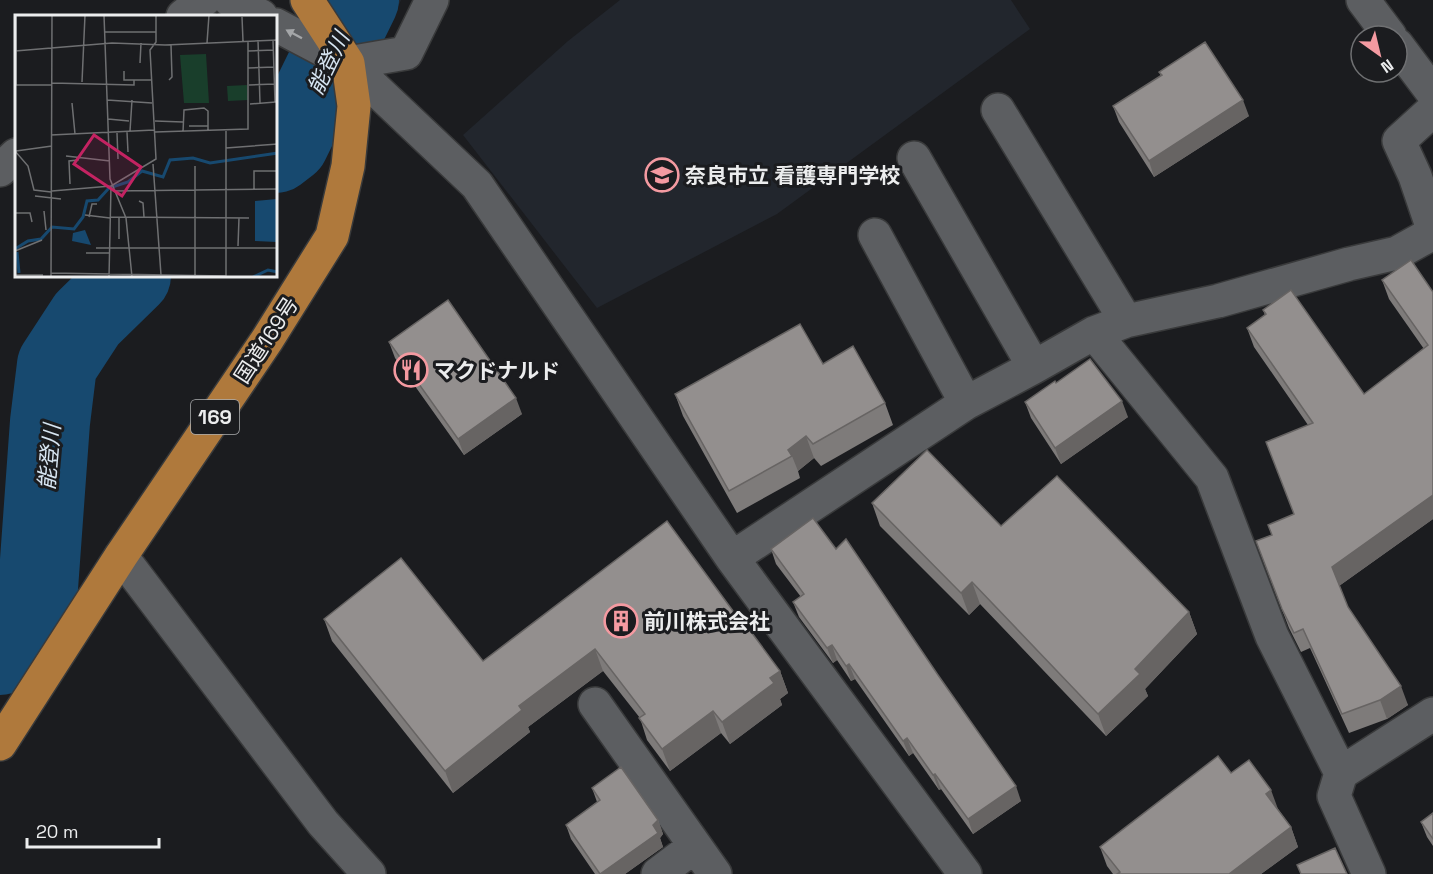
<svg xmlns="http://www.w3.org/2000/svg" width="1433" height="874" viewBox="0 0 1433 874" font-family="'Space Grotesk','Noto Sans JP',sans-serif">
<rect width="100%" height="100%" fill="#1b1c1f"/>
<!-- built -->
<path fill="#22262d" d="M 365,0 L 401,0 L 386,33 L 364,4 Z
M 620,0 L 1011,0 L 1030,29 L 777,214 L 597,308 L 463,135 L 568,41 Z"/>
<g fill="none" stroke-linecap="round" stroke-linejoin="round">
<!-- river -->
<path stroke="#17496f" stroke-width="80" d="M 276,153 L 289,143 L 359,0
M 0,655 L 28,617 L 38,588 L 50,422 L 57,365 L 87,319 L 131,276"/>
<!-- minor casing -->
<g stroke="#393a3b" stroke-width="36">
<path id="minor" d="M 230,0 L 261,16
M 1363,0 L 1390,36
M 183,16 L 204,0
M 276,25 L 348,63 L 477,185 L 732,558 L 965,874
M 1397,45 L 1433,93
M 348,63 L 406,53 L 432,0
M 998,110 L 1126,321
M 1433,110 L 1399,141 L 1415,176 L 1433,229
M 914,158 L 1034,367
M 0,170 L 16,155
M 875,235 L 966,403
M 1094,333 L 1212,478 L 1272,636 L 1341,773
M 121,556 L 323,823 L 369,874
M 732,558 L 966,403 L 1034,367 L 1094,333 L 1126,321 L 1218,301 L 1349,264 L 1397,253 L 1433,233
M 595,704 L 715,874
M 658,874 L 695,846
M 1369,874 L 1334,796 L 1341,773 L 1433,714"/>
</g>
<!-- highway casing -->
<g stroke="#393a3b" stroke-width="36">
<path id="highway" d="M 0,744 L 121,556 L 267,340 L 332,236 L 348,166 L 354,106 L 348,63 L 307,0"/>
</g>
<!-- minor -->
<use href="#minor" stroke="#5c5e61" stroke-width="33"/>
<!-- highway -->
<use href="#highway" stroke="#af793c" stroke-width="33"/>
</g>
<!-- wall -->
<path fill="#7e7b7a" d="M 1159,72 L 1249,116 L 1154,177 L 1119,122 L 1113,106 L 1161,76 Z
M 1382,280 L 1433,292 L 1433,519 L 1339,586 L 1348,607 L 1408,705 L 1387,719 L 1349,733 L 1310,648 L 1301,652 L 1289,628 L 1256,541 L 1271,535 L 1294,514 L 1308,425 L 1254,347 L 1247,328 L 1265,315 L 1263,310 L 1364,394 L 1424,349 L 1389,299 Z
M 389,342 L 522,414 L 464,455 L 395,358 Z
M 1056,383 L 1128,417 L 1061,464 L 1031,418 L 1025,402 Z
M 675,394 L 885,403 L 893,425 L 821,466 L 814,458 L 798,471 L 800,478 L 737,513 L 683,416 Z
M 872,503 L 1001,526 L 1189,612 L 1197,634 L 1145,689 L 1148,696 L 1106,736 L 980,604 L 969,615 L 880,526 Z
M 771,549 L 1021,801 L 973,834 L 941,789 L 939,790 L 913,753 L 909,756 L 855,679 L 851,681 L 837,660 L 833,663 L 799,617 L 793,602 L 801,597 L 776,564 Z
M 324,619 L 483,661 L 744,626 L 780,671 L 788,693 L 780,699 L 782,705 L 730,744 L 721,733 L 670,771 L 647,740 L 640,718 L 603,671 L 528,727 L 530,732 L 453,793 L 332,641 Z
M 592,788 L 658,820 L 663,834 L 660,838 L 663,847 L 625,874 L 595,874 L 571,839 L 566,825 L 597,802 Z
M 1278,809 L 1291,827 L 1298,847 L 1261,874 L 1113,874 L 1107,866 L 1100,847 Z
M 1433,813 L 1433,846 L 1427,837 L 1421,822 Z"/>
<!-- shaded-wall -->
<path fill="#676463" d="M 1243,100 L 1249,116 L 1154,177 L 1149,161 Z
M 516,398 L 522,414 L 464,455 L 458,439 Z
M 1122,401 L 1128,417 L 1061,464 L 1055,448 Z
M 806,436 L 814,458 L 798,471 L 792,456 L 788,450 Z
M 1433,495 L 1433,519 L 1339,586 L 1332,567 Z
M 972,582 L 980,604 L 969,615 L 961,593 Z
M 1189,612 L 1197,634 L 1145,689 L 1148,696 L 1106,736 L 1098,714 L 1135,669 Z
M 832,645 L 837,660 L 833,663 L 827,648 Z
M 595,649 L 603,671 L 528,727 L 530,732 L 453,793 L 445,771 L 519,706 Z
M 849,664 L 855,679 L 851,681 L 846,666 Z
M 780,671 L 788,693 L 780,699 L 782,705 L 730,744 L 722,722 L 770,678 Z
M 1401,686 L 1408,705 L 1387,719 L 1380,700 Z
M 713,711 L 721,733 L 670,771 L 662,749 Z
M 907,738 L 913,753 L 909,756 L 903,741 Z
M 935,774 L 941,789 L 939,790 L 933,775 Z
M 1016,786 L 1021,801 L 973,834 L 968,819 Z
M 1271,790 L 1278,809 L 1273,813 L 1266,794 Z
M 658,820 L 663,834 L 660,838 L 663,847 L 625,874 L 601,874 Z
M 1291,827 L 1298,847 L 1261,874 L 1229,874 Z"/>
<!-- building -->
<path fill="#938f8e" stroke="#676463" stroke-width="1.5" d="M 1205,42 L 1243,100 L 1149,161 L 1113,106 L 1162,75 L 1159,72 Z
M 1411,260 L 1433,292 L 1433,495 L 1332,567 L 1348,607 L 1401,686 L 1380,700 L 1342,714 L 1303,629 L 1294,633 L 1282,609 L 1256,541 L 1272,535 L 1268,525 L 1294,514 L 1266,442 L 1313,423 L 1247,328 L 1266,314 L 1263,310 L 1291,290 L 1364,394 L 1428,345 L 1382,280 Z
M 448,300 L 516,398 L 458,439 L 389,342 Z
M 800,324 L 823,364 L 853,346 L 885,403 L 813,444 L 806,436 L 788,450 L 792,456 L 729,491 L 675,394 Z
M 1090,359 L 1122,401 L 1055,448 L 1025,402 L 1055,381 L 1056,383 Z
M 927,450 L 1001,526 L 1057,476 L 1189,612 L 1135,669 L 1140,674 L 1098,714 L 972,582 L 961,593 L 872,503 Z
M 813,518 L 836,549 L 846,539 L 938,675 L 1016,786 L 968,819 L 935,774 L 933,775 L 907,738 L 903,741 L 849,664 L 846,666 L 832,645 L 827,648 L 793,602 L 804,594 L 771,549 Z
M 667,521 L 744,626 L 746,625 L 780,671 L 770,678 L 774,683 L 722,722 L 713,711 L 662,749 L 639,718 L 645,714 L 595,649 L 519,706 L 522,710 L 445,771 L 324,619 L 401,558 L 483,661 Z
M 1218,756 L 1231,773 L 1249,760 L 1271,790 L 1266,794 L 1291,827 L 1229,874 L 1117,874 L 1120,872 L 1100,847 Z
M 621,767 L 658,820 L 653,825 L 658,833 L 600,874 L 566,825 L 600,800 L 592,788 Z
M 1433,813 L 1433,839 L 1421,822 Z
M 1335,848 L 1347,874 L 1301,874 L 1297,865 Z"/>
<!-- one-way arrows -->
<defs><path id="oneway-solid" d="M-6-.8H1V-3.2L6.5 0L1 3.2V.8H-6Z" transform="scale(1.5)"/></defs>
<use fill="#a4a6a8" href="#oneway-solid" transform="translate(294 34) rotate(-152)"/>
<!-- icons -->
<defs>
<g id="school-ring" transform="scale(1.725)"><circle r="9.5" fill="#1b1c1f" stroke="#f49aa1" stroke-width="1.5"/><path d="M0-5L7-2L0 1L-7-2ZM-4 1L0 2.5L4 1V4Q0 6-4 4Z" fill="#f49aa1"/></g>
<g id="restaurant-ring" transform="scale(1.725)"><circle r="9.5" fill="#1b1c1f" stroke="#f49aa1" stroke-width="1.5"/><path d="M-5-6h1v4h1v-4h1v4h1v-4h1v5L-1.5 .5V6h-2V.5L-5-1ZM5-6V6H3V1.5H1.5Q1.5-4 5-6Z" fill="#f49aa1"/></g>
<g id="building-ring" transform="scale(1.725)"><circle r="9.5" fill="#1b1c1f" stroke="#f49aa1" stroke-width="1.5"/><path d="M-4-6H4V6H1V3H-1V6H-4ZM-2.5-4.3h1.7v1.8h-1.7ZM.8-4.3h1.7v1.8H.8ZM-2.5-1h1.7V.8h-1.7ZM.8-1h1.7V.8H.8Z" fill="#f49aa1"/></g>
</defs>
<g fill-rule="evenodd">
<use href="#school-ring" x="662" y="175"/>
<use href="#restaurant-ring" x="411" y="370"/>
<use href="#building-ring" x="621" y="621"/>
</g>
<g text-anchor="middle" dominant-baseline="central" stroke-width="6" stroke-linejoin="round" paint-order="stroke">
<!-- shield labels -->
<rect fill="#1b1c1f" stroke="#adaeb0" stroke-width="1.5" x="191" y="400" width="48" height="34" rx="4.5"/>
<g font-size="20" font-weight="bold" fill="#ecedee">
<text x="215" y="417">169</text>
</g>
<!-- poi labels -->
<g font-size="21" font-weight="bold" fill="#ecedee" stroke="#1b1c1f" text-anchor="start">
<text x="685" y="175">奈良市立 看護専門学校</text>
<text x="434" y="370">マクドナルド</text>
<text x="644" y="621">前川株式会社</text>
</g>
<!-- street labels -->
<g font-size="21" fill="#ecedee" stroke="#1b1c1f">
<text transform="translate(266 340) rotate(-57)">国道169号</text>
</g>
<!-- water labels -->
<g font-size="22" font-style="italic" fill="#d7e5f2" stroke="#1b1c1f">
<text transform="translate(328 63) rotate(-64)">能登川</text>
<text transform="translate(49 457) rotate(-85)">能登川</text>
</g>
</g>
<!-- overview -->
<g transform="translate(15 15)">
<rect width="262" height="262" fill="#1b1c1f"/>
<path d="M 191,39 L 194,88 L 169,88 L 165,40 ZM 232,70 L 233,85 L 213,86 L 212,71 Z" fill="#193e2b"/>
<path d="M 262,184 L 262,227 L 240,226 L 240,186 ZM 70,215 L 76,230 L 57,226 L 58,218 Z" fill="#17496f"/>
<path fill="none" stroke="#17496f" stroke-width="3" d="M 0,234 L 13,226 L 26,224 L 37,212 L 59,214 L 68,202 L 72,186 L 83,185 L 94,173 L 113,167 L 127,156 L 148,162 L 155,145 L 178,143 L 195,148 L 263,138M 2,237 L 4,258M 238,262 L 253,255 L 263,257"/>
<path fill="none" stroke="#6f7072" stroke-width="1.5" d="M 1,0 L 1,70M 89,0 L 95,164 L 111,203 L 117,262M 227,2 L 228,26M 89,17 L 141,17M 243,25 L 245,88M 258,25 L 260,87M 192,28 L 194,0M 0,36 L 97,28 L 150,30 L 263,25M 233,36 L 259,35M 125,48 L 126,28M 233,53 L 259,52M 109,56 L 109,65 L 119,65M 154,65 L 157,62 L 156,30M 67,67 L 70,0M 37,68 L 119,70 L 119,65 L 136,65M 1,70 L 37,70M 234,70 L 260,69M 92,85 L 137,88M 57,88 L 60,119M 235,89 L 261,87M 93,104 L 114,106M 140,106 L 168,107M 174,111 L 193,111M 115,116 L 117,85M 112,117 L 113,137M 140,117 L 233,114 L 233,26M 168,117 L 169,95 L 189,93 L 193,96 L 193,116M 102,118 L 103,144M 36,120 L 139,115M 211,133 L 263,129M 0,136 L 13,151 L 19,175 L 36,177M 1,136 L 37,131M 51,141 L 95,146M 138,149 L 146,260M 180,151 L 180,262M 55,169 L 54,146 L 63,145 L 64,141M 239,174 L 239,156 L 263,156M 37,176 L 96,171M 99,176 L 263,174M 0,181 L 0,231M 20,181 L 46,184M 124,186 L 128,188 L 129,202M 29,196 L 31,215M 1,198 L 15,198 L 17,207M 70,200 L 95,203M 74,202 L 77,189 L 82,189M 96,202 L 234,203M 104,203 L 104,224M 223,231 L 224,203M 81,233 L 263,233M 0,236 L 27,225M 71,238 L 94,238M 36,258 L 211,261 L 211,116M 0,260 L 28,260M 36,262 L 37,0M 94,262 L 96,171 L 141,144 L 135,35 L 141,27 L 141,0"/>
<path fill="#c42362" fill-opacity="0.15" stroke="#c42362" stroke-width="3" d="M 79,120 L 126,152 L 107,181 L 59,149 Z"/>
<rect width="262" height="262" fill="none" stroke="#ecedee" stroke-width="3"/>
</g>
<!-- north arrow -->
<g transform="translate(1379 54) rotate(146)"><circle r="28" fill="#1b1c1f" stroke="#6f7072" stroke-width="1.5"/>
<path d="M0-4.5L10 22L0 15L-10 22Z" fill="#f49aa1"/>
<text y="-9" font-size="16" font-weight="bold" text-anchor="middle" fill="#ecedee">N</text>
</g>
<!-- scale -->
<path d="M27 838v9h132v-9" fill="none" stroke="#ecedee" stroke-width="3"/>
<text x="36" y="838" font-size="18" fill="#ecedee" stroke="#1b1c1f" stroke-width="4.5" paint-order="stroke">20 m</text>
</svg>
